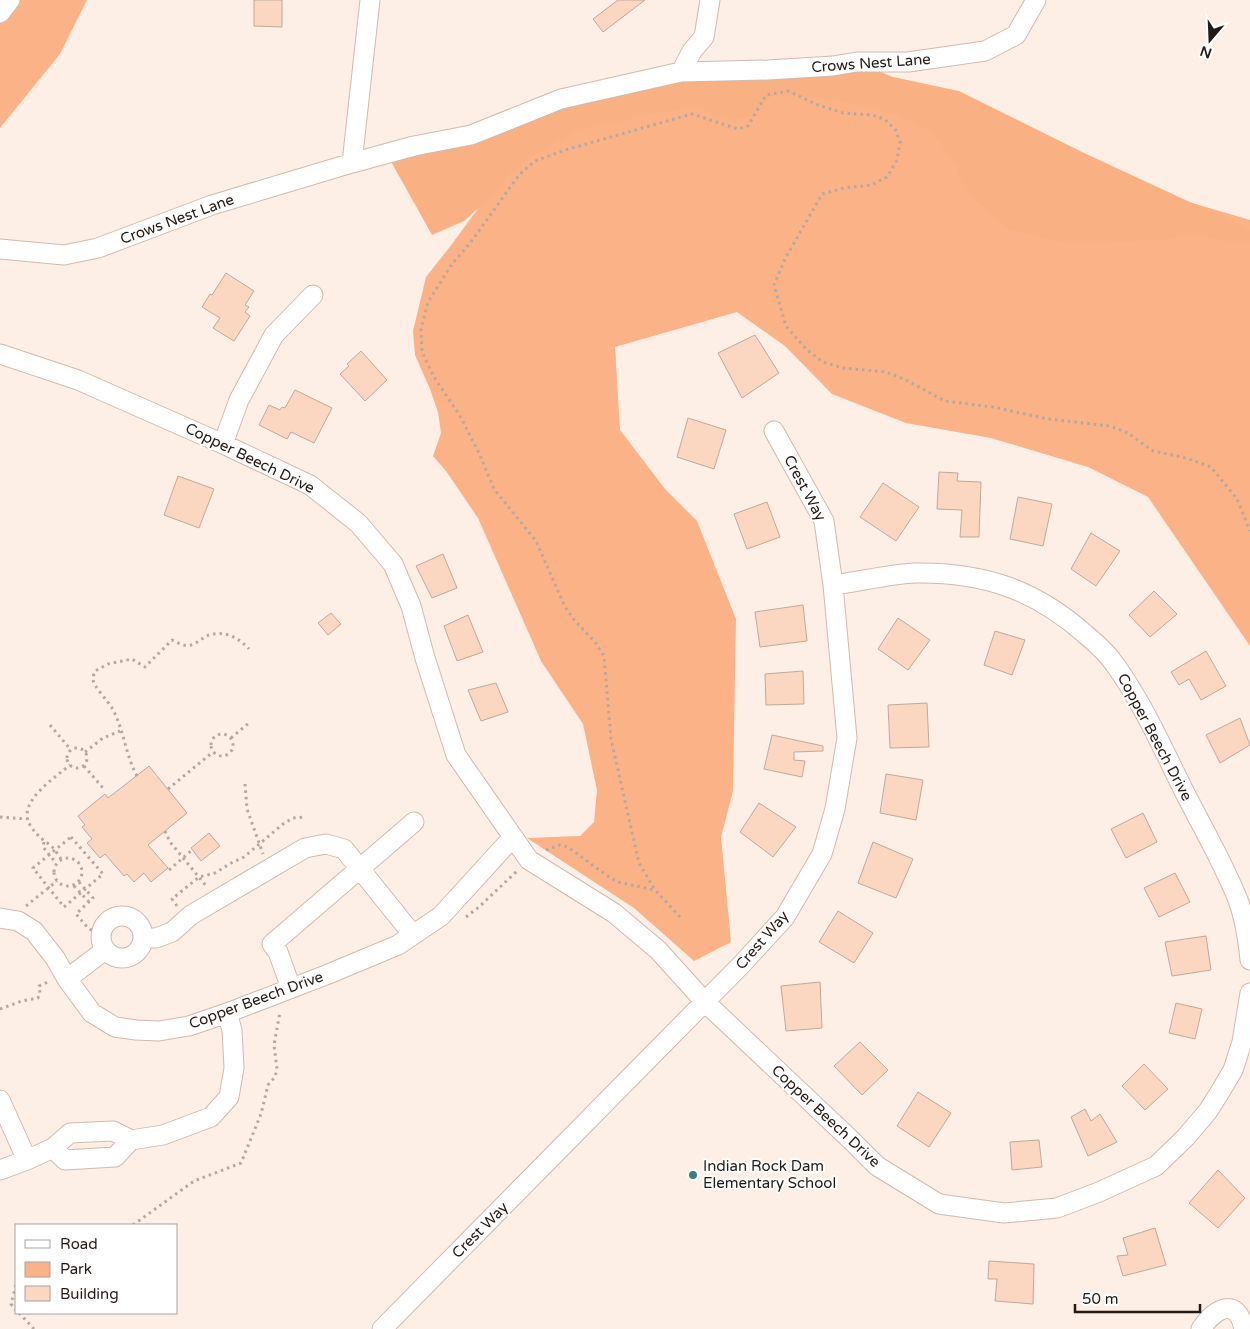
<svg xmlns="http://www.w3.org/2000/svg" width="1250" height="1329" viewBox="0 0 1250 1329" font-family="'Varela Round',sans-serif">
<rect width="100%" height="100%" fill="#feefe6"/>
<!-- green -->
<path fill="#fab286" d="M 0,0 L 87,0 L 60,54 L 0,128 Z
M 842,93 L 1155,192 L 1250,220 L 1250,646 L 1148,497 L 1088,467 L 991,438 L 906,423 L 832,394 L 785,346 L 737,312 L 615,347 L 620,430 L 665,489 L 697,521 L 736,619 L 733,791 L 721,837 L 731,942 L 694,961 L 634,908 L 527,838 L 580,836 L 594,822 L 597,790 L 583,724 L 541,661 L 478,518 L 446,471 L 433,456 L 441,433 L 438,412 L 430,389 L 415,355 L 413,331 L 426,277 L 449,248 L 519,153 L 593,114 L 693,95 Z"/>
<!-- forest -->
<path fill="#f9b184" d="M 857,62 L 893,77 L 959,91 L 1082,152 L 1250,230 L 1250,245 L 1191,234 L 1167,239 L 1074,245 L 1008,229 L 972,197 L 953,160 L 933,133 L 900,116 L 864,106 L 830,99 L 788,95 L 771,96 L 751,116 L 730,120 L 694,107 L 646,115 L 580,130 L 529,157 L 510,174 L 492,196 L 464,221 L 432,235 L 389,158 L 581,96 L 768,70 Z"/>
<!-- building -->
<path fill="#fbd6c0" stroke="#c0a99b" d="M 254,0 L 282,0 L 282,27 L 254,26 Z
M 618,0 L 645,0 L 603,32 L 593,19 Z
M 226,273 L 254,291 L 245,305 L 249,307 L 245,312 L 250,316 L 234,341 L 213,328 L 220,318 L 202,307 L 210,294 L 212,295 Z
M 755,335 L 779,373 L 742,398 L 718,353 Z
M 361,351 L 387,380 L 365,401 L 340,374 L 349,366 L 347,364 Z
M 295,390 L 332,408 L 314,443 L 291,432 L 287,439 L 259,425 L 269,405 L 280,410 L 282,407 L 285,408 Z
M 688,418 L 726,430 L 714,469 L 677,457 Z
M 939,472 L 958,473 L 957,481 L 981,482 L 979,537 L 960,537 L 962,510 L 937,509 Z
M 178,476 L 214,489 L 199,528 L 164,515 Z
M 883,483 L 919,507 L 896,541 L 860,517 Z
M 1018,497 L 1052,504 L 1043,546 L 1010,539 Z
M 767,502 L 780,537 L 747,549 L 734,514 Z
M 1091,533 L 1120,551 L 1096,586 L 1071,569 Z
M 443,554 L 457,588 L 432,598 L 416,566 Z
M 1154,591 L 1177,614 L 1150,637 L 1129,615 Z
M 803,605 L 807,641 L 760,647 L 755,612 Z
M 331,613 L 341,624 L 328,635 L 318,623 Z
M 468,615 L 483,652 L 457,661 L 444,626 Z
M 898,618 L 930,640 L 908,670 L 878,649 Z
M 995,631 L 1025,640 L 1012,675 L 984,665 Z
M 1206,651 L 1226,686 L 1201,700 L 1189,679 L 1179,685 L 1171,672 Z
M 803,671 L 804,704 L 766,705 L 765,674 Z
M 496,683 L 508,712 L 481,721 L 468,690 Z
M 927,703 L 929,747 L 890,748 L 888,705 Z
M 1240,718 L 1250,745 L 1220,763 L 1206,735 Z
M 772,735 L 823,746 L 823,751 L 794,752 L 794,760 L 805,761 L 802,777 L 764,769 Z
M 149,766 L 187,813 L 148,845 L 168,868 L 151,882 L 144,873 L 134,882 L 127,874 L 124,876 L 105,854 L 100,858 L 87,843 L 92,839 L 82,827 L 85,825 L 78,816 L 105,794 L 108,798 Z
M 886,774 L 923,780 L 916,820 L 880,813 Z
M 759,803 L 796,827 L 773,857 L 740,832 Z
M 1143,813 L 1157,842 L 1126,858 L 1111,829 Z
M 209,833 L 220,846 L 201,861 L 191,848 Z
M 873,842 L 913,859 L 896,898 L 858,883 Z
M 1175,873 L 1190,902 L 1159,917 L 1144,888 Z
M 838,911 L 873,933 L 854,963 L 819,942 Z
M 1206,936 L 1211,970 L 1172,976 L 1165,942 Z
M 820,982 L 822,1028 L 786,1031 L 781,986 Z
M 1176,1003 L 1202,1009 L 1195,1039 L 1169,1033 Z
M 860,1042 L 888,1070 L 862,1095 L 834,1066 Z
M 1144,1064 L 1168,1089 L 1145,1110 L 1122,1086 Z
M 918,1092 L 951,1113 L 929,1147 L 897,1126 Z
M 1085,1109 L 1091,1121 L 1100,1114 L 1117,1142 L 1088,1156 L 1071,1117 Z
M 1039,1140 L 1042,1167 L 1012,1170 L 1010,1142 Z
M 1218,1170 L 1245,1198 L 1218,1228 L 1189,1203 Z
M 1155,1228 L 1166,1265 L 1123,1276 L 1117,1256 L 1128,1255 L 1123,1238 Z
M 989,1261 L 1034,1264 L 1033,1304 L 995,1301 L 997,1279 L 988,1279 Z"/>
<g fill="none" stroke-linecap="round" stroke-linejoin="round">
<!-- minor casing -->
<g stroke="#d1baac" stroke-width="21">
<path id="minor" d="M 0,13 L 10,0
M 681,72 L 692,51 L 704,37 L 710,0
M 352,163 L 370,0
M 0,249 L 64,255 L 98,248 L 212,205 L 352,163 L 414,146 L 471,135 L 561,99 L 681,72 L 768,70 L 833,66 L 857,62 L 908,62 L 985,51 L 1016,35 L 1036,0
M 0,354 L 78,380 L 223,444 L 310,485 L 358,523 L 393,564 L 411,606 L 425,658 L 456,755 L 529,860 L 614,913 L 658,950 L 705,1002 L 852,1141 L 877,1166 L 939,1204 L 1004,1213 L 1057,1208 L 1099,1192 L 1156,1166 L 1186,1137 L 1208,1111 L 1220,1092 L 1233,1070 L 1242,1042 L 1250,993
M 223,444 L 239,400 L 274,335 L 313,295
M 833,585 C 859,582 889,574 915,573 C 983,572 1034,589 1085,634 C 1096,643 1108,654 1116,666 C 1143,704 1162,747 1183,789 C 1201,825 1223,862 1238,900 C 1245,919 1248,940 1250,960
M101 937a21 21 0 1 1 42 0a21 21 0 1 1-42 0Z
M 0,918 L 18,921 L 34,931 L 55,958 L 67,979 L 92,1013 L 115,1027 L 136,1030 L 159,1031 L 189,1026 L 227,1013 L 326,975 L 398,945 L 441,916 L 513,837
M 144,938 L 156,938 L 172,932 L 191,915 L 305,848 L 326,844 L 344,849 L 413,935
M 67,979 L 105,950
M 291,988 L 278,952 L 272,944 L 414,822
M 0,1100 L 27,1160 L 53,1148 L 65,1160 L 115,1157 L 131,1140
M 53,1148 L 70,1133 L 113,1131 L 131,1140 L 163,1135 L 211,1117 L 229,1097 L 234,1068 L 232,1030 L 227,1013
M 0,1170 L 27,1160
M 382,1329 L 743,963 L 785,917 L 822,854 L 835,809 L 847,738 L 833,585 L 824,521 L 774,431
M 1201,1329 C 1215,1308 1237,1296 1244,1329"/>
</g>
<!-- path -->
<path stroke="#b5a8a0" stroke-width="3" stroke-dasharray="2.5 4" stroke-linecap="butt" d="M 50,725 L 71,750
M211 745a11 11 0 1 1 22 0a11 11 0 1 1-22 0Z
M 231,738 L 250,722
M67 758a10 10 0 1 1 20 0a10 10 0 1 1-20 0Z
M 85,752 L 103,738 L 120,731
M 84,766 L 103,788
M 137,776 C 125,754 124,729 112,708 C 108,701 93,686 93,679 C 93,678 94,672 95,671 L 108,664 L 132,659 L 145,667 L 172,640 C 178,643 185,647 191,645 C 198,643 203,637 209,635 C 225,630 239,638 249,649
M 245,784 L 247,809 L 263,854
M 168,789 L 213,752
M 0,817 L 27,819
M 165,831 L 170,842 L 207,887
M 71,837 L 103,874 L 64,907 L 33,868 Z
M 44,842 L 43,847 L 56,863
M 546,850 L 560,845 L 568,847 L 606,875 L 618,882 L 654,890
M54 872a14 14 0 1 1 28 0a14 14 0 1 1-28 0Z
M 61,859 C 58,854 53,847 49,844 C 41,839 35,833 30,825 C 16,802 56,777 70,765
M 169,870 L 192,850
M 79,882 L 93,898 L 76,914 L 88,928 L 100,935
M 74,886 L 89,902
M 26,906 L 57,881
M 177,906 L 172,899 L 199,877 L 215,873 L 231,863 L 244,857 L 283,824 L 293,818 L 305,817
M 466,917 L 479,907 L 517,871
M 680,917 L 655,890 L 639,863 L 611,739 L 604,656 L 595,642 L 575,621 L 565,607 L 536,541 L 494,489 L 479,453 L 460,416 L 434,377 L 422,352 L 421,329 L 428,302 L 452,264 L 471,242 L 519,175 L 535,161 L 565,150 L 692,114 L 738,129 L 748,126 L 766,95 L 788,91 L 818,105 L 843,113 L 872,115 L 884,119 L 895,129 L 900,142 L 897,160 L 887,177 L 871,185 L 844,188 L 822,194 L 785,259 L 774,285 L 786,326 L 806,349 L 823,362 L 843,368 L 886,372 L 904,379 L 945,401 L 993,407 L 1048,419 L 1110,426 L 1128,433 L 1153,451 L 1186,458 L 1211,467 L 1237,499 L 1250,531
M 0,1009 L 22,1001 L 38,998 L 40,993 L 39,986 L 50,981
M 133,1225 L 194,1181 L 241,1163 L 261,1114 L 268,1085 L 275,1077 L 277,1069 L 274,1045 L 280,1012 L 281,1012
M 16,1285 L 11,1304 L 16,1310
M 19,1313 L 34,1329"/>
<!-- minor -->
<use href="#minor" stroke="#fff" stroke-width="19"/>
</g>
<!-- markers -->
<circle fill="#388086" stroke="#fff" stroke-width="2" cx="693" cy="1175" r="5"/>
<g text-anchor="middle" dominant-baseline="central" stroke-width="4" stroke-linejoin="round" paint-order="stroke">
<!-- street labels -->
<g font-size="15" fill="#231a15" stroke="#fff">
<text transform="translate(871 63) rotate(-4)">Crows Nest Lane</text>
<text transform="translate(177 219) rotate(-20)">Crows Nest Lane</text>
<text transform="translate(250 458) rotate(26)">Copper Beech Drive</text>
<text transform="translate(805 488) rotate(62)">Crest Way</text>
<text transform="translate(1155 737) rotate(62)">Copper Beech Drive</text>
<text transform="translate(762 940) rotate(-49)">Crest Way</text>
<text transform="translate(256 1000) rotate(-20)">Copper Beech Drive</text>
<text transform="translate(826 1116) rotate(43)">Copper Beech Drive</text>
<text transform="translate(480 1230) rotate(-45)">Crest Way</text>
</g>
<!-- poi labels -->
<g font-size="15" fill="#231a15" stroke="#fff" text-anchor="start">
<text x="703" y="1166">Indian Rock Dam<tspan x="703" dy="17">Elementary School</tspan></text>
</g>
</g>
<!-- legend -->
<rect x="15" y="1224" width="162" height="90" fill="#ffffff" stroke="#a7a3a1"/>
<rect x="25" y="1240" width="25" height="8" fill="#ffffff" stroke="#a7a3a1"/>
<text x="60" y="1249" font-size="15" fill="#231a15">Road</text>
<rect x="25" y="1262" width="25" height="15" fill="#fab286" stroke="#a7a3a1"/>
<text x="60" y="1274" font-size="15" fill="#231a15">Park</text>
<rect x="25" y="1286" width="25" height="15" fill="#fbd6c0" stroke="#a7a3a1"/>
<text x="60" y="1299" font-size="15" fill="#231a15">Building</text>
<!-- north arrow -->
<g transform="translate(1210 40) rotate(199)" stroke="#ffffff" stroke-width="4" paint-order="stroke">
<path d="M0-4L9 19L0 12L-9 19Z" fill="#231a15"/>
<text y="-8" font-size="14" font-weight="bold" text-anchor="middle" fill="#231a15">N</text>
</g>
<!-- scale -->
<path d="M1075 1304v8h125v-8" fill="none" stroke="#231a15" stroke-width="2.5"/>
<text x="1082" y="1304" font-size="15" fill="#231a15" stroke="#ffffff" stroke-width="4" paint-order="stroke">50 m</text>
</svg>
